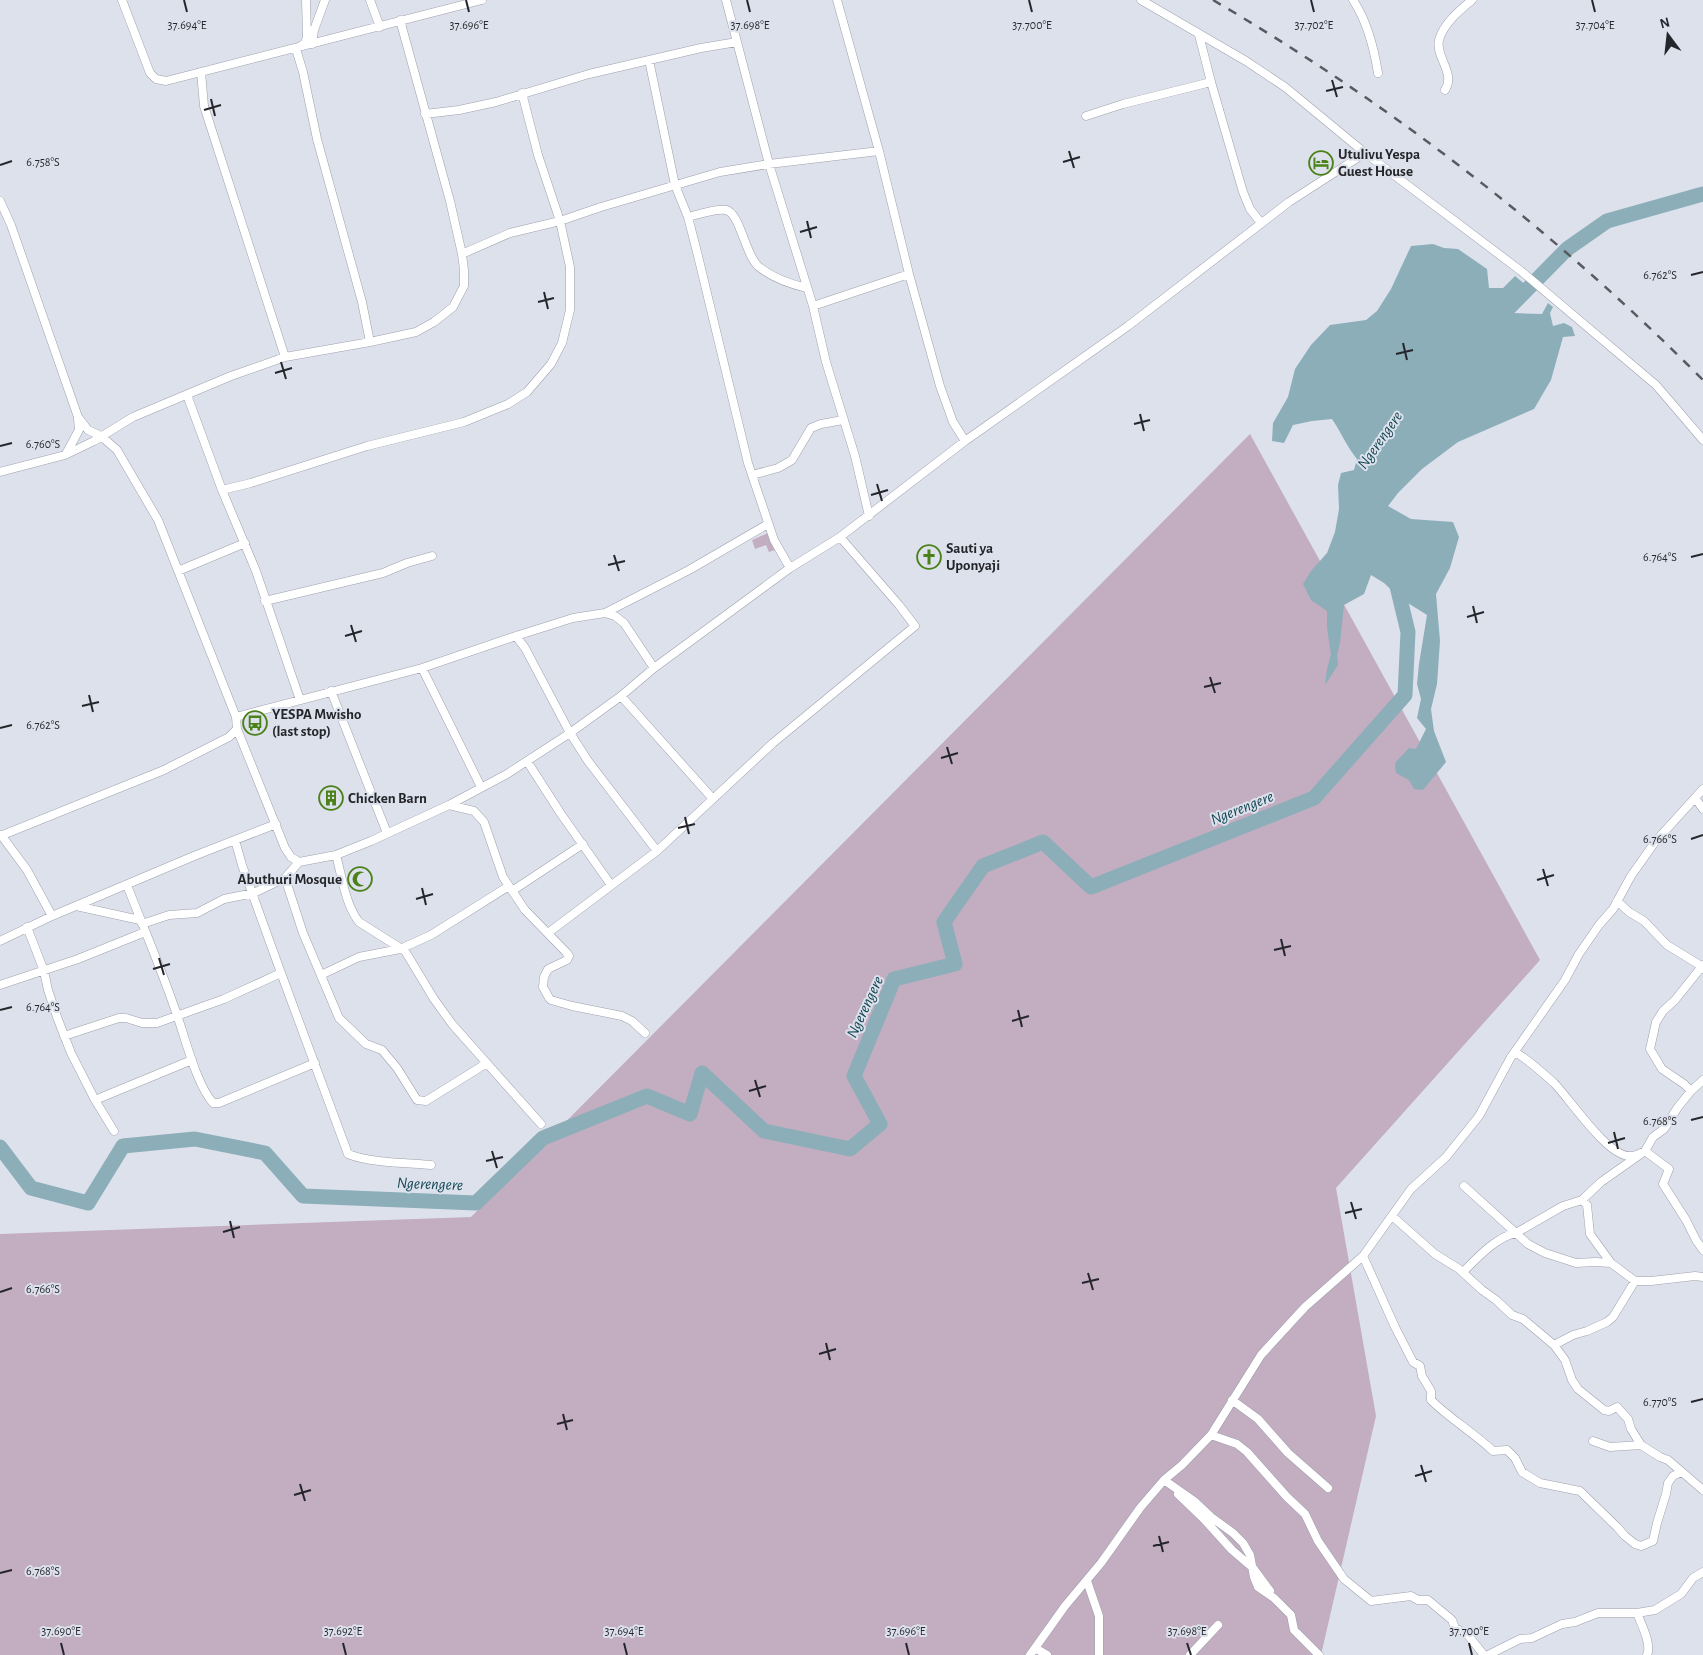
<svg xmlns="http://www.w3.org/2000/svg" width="1703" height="1655" viewBox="0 0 1703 1655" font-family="'Alegreya Sans',sans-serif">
<rect width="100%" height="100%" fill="#dde1ec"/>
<!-- green -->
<path fill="#c2adc1" d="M 1250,434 L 1540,960 L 1336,1188 L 1376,1416 L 1321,1655 L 0,1655 L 0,1234 L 471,1217 Z
M 768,533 L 775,550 L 769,552 L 766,545 L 755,549 L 752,540 Z"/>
<!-- water -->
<path fill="#8baeb9" d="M 1433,244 L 1444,248 L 1458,249 L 1487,269 L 1489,288 L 1503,288 L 1515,276 L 1528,287 L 1512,302 L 1513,313 L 1542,314 L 1548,303 L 1553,307 L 1550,313 L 1553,326 L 1564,323 L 1572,327 L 1575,336 L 1563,337 L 1551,380 L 1534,409 L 1458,442 L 1422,469 L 1398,493 L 1388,506 L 1411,519 L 1453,522 L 1459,537 L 1450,568 L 1436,594 L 1440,641 L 1437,684 L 1431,709 L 1434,731 L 1446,762 L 1423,790 L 1414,789 L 1409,780 L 1396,773 L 1395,763 L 1409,748 L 1416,749 L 1426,729 L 1417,718 L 1421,699 L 1417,684 L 1419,664 L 1427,615 L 1400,598 L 1384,583 L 1371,575 L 1364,594 L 1344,605 L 1340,643 L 1337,655 L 1338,665 L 1325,685 L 1327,669 L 1331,654 L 1327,628 L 1327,611 L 1311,600 L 1303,584 L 1311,571 L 1327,553 L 1335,532 L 1339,509 L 1338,485 L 1341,473 L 1354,470 L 1357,459 C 1347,447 1341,432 1332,419 L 1312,421 L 1293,425 L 1284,443 L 1272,441 L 1273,423 L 1288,397 L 1295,369 L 1311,345 L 1330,325 L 1366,320 L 1377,311 L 1391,289 L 1411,246 Z"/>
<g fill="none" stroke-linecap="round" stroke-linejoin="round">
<!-- river -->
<path stroke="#8baeb9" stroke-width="15" d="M 1499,318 L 1567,249 L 1607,221 L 1703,194
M 0,1147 L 31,1188 L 88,1203 L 123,1146 L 195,1139 L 265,1153 L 303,1196 L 476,1203 L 543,1138 L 647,1096 L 690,1114 L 702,1073 L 764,1131 L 850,1149 L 880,1124 L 854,1076 L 894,979 L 955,964 L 944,922 L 983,866 L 1043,842 L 1091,887 L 1314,798 L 1405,695 L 1408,632 L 1395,578"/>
<!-- minor casing -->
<g stroke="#9ea1ac" stroke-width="9">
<path id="minor" d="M 122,0 L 150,73 L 156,79 L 166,81 L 482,0
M 306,0 L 307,37 L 305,43 L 296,49 L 303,72 L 317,139 L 362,302 L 370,342
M 370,0 L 380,27
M 726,0 L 769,164 L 813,306 L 826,362 L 855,456 L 869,516
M 837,0 L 879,151 L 909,274 L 940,386 L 953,422 L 965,441
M 1141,0 L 1246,61 L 1285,87 L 1365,153 L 1521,271 L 1656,385 L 1703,440
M 1353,0 C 1367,21 1374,48 1378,73
M 1199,35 L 1211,82 L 1243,192 L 1250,209 L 1261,223
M 312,44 L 314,30 L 325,0
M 649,60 L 675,185 L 688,217 L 698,256 L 748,463 L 774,540 L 790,568
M 201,72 L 204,106 L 285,357
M 1445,90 C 1456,73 1435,57 1439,40 C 1443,24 1460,10 1472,0
M 425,114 L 459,110 L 496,102 L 589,74 L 701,48 L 737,42
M 1086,116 L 1123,104 L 1211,82
M 0,201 L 11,225 L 78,417 L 88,430 L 101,436 L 117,450 L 158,520 L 236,717 L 237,729 L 229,737 L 164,770 L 0,836
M 688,217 C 697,215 716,208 726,210 C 740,213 745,254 758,266 C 771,277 790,284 807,288
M 462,254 L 510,233 L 560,221 L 601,207 L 720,172 L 769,164 L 879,151
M 813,306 L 909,274
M 187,395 L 222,490 L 256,571 L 300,700
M 66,454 L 79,430 L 78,419
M 0,472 L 65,455 L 94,441 L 133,417 L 231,376 L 285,357 L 370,342 L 416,332 L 434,322 L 453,307 L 464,286 L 464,270 L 462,254 L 450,201 L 400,20
M 752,475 L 778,468 L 792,460 L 811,428 L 821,424 L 843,420
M 222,490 L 251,483 L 367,446 L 464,422 L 508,404 L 527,392 L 551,364 L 562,343 L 570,310 L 570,267 L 560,221 L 538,155 L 522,93
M 178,571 L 245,543
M 265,601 L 383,573 L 407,563 L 432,556
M 605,613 L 689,570 L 768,524
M 516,636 L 525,648 L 570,733 L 588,761 L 657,851
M 422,668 L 481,787
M 331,691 L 387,833
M 621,696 L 713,799
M 236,717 L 422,668 L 516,636 L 573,618 L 605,613 L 615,616 L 624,623 L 654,668
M 237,729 L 285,848 L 291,857 L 299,862 L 336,855 L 371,841 L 449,805 L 507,774 L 570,733 L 621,696 L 654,668 L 790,568 L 840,537 L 965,441 L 1128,326 L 1289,202 L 1365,153
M 527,761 L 561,814 L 611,885
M 1695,798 L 1703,809
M 449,805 L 474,811 L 484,822 L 503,877 L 525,910 L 566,952 L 569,956 L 567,960 L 548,969 L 544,977 L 543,987 L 549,998 L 551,1000 L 572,1006 L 622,1016 L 632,1021 L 645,1033
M 1,835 L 27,870 L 52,916
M 235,840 L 242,865 L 281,973 L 348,1154 C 370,1163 407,1163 431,1165
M 336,855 C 342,876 345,904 359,922 L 405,951 L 434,999 L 452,1024 L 541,1124
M 285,878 L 303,933 L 339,1018 L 366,1044 L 382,1050 L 397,1068 L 417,1100 L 426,1101 L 487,1063
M 127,885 C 144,929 163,973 178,1018 C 186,1041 197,1085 213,1103 L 219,1103 L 315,1063
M 512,891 L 583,844
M 1617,901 L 1629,912 L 1644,921 L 1667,945 L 1698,964 L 1703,969
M 76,906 L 140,920
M 142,924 L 169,915 L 197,913 L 224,899 L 254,893 L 285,878 L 299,862
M 27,927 L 44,971 L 48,990 L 57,1017 L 71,1053 L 95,1100 L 114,1131
M 548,933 L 657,851 L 773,743 L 915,626 L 899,605 L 840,537
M 0,941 L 52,916 L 194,856 L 276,824
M 321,975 L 359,957 L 400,949 L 431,935 L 509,886
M 0,985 L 78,959 L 145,932
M 64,1036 L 119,1018 L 126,1018 L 142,1023 L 157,1023 L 224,999 L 281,973
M 1515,1052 C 1527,1059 1543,1073 1554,1083 C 1570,1099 1608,1158 1631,1156 C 1635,1156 1641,1153 1645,1151 L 1669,1169 L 1663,1184 L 1686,1220 L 1696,1240 L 1703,1250
M 1691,1091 L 1684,1084 L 1662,1069 L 1650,1049 L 1656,1022 L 1663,1011 L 1675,1000 L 1703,965
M 95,1100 L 192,1060
M 1464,1186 L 1528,1244 L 1545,1253 L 1576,1263 L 1595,1262 L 1611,1263 L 1635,1281 L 1651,1281 L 1695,1276 L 1703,1277
M 1582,1200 L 1587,1205 L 1590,1234 L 1611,1263
M 1392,1216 L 1435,1254 L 1459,1269 L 1482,1290 L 1496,1300 L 1512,1315 L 1523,1319 L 1554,1345 L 1565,1360 L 1572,1380 L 1578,1389 L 1604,1410 L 1609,1411 L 1617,1407 L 1628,1419 L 1631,1429 L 1641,1445 L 1660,1457 L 1668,1460 L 1703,1490
M 1363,1256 L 1395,1327 L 1413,1362 L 1420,1366 L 1422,1376 L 1431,1391 L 1431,1400 C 1450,1419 1473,1432 1493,1451 L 1507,1450 L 1515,1458 L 1522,1472 L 1540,1483 L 1580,1491 L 1617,1527 L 1625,1536 L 1635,1544 L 1641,1546 L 1653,1541 L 1657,1523 L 1666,1494 L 1668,1483 L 1673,1476 L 1681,1472
M 1463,1272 C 1477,1258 1496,1237 1516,1233 L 1563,1206 L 1582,1200 L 1601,1182 L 1645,1151 L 1653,1137 L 1664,1129 L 1678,1107 L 1691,1091 L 1703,1080
M 1554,1345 L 1573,1335 L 1587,1331 L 1607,1322 L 1613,1317 L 1635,1281
M 1232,1400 L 1258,1419 L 1288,1453 L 1328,1488
M 1211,1435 L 1237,1444 L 1247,1452 L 1287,1497 L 1305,1514 L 1318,1541 L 1344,1579 L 1371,1601 L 1411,1596 L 1418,1600 L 1428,1600 L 1452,1620 L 1455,1628 L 1467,1634 L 1484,1655
M 1593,1441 L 1610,1447 L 1641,1445
M 1164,1480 L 1194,1501 L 1211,1517 L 1233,1533 L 1243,1543 L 1250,1555 L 1254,1577 L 1258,1587 L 1274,1598 L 1291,1615 L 1294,1630 L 1319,1655
M 1178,1494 L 1203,1518 L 1232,1550 L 1253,1568 L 1270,1591
M 1087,1581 L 1099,1616 L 1099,1655
M 1637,1613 C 1641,1624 1652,1644 1647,1655
M 1035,1648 L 1047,1655
M 1030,1655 L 1065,1606 L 1101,1563 L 1140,1508 L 1164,1480 L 1182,1465 L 1211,1435 L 1261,1355 L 1305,1307 L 1363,1256 L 1411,1189 L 1446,1157 L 1479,1116 L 1511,1057 L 1565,980 L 1579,954 L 1599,925 L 1613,909 L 1631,876 L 1655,842 L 1703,789
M 1190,1655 L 1218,1625
M 1488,1655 L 1520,1639 L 1532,1638 L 1562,1624 L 1575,1622 L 1598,1613 L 1637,1613 L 1655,1610 L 1681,1594 L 1693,1578 L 1703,1572"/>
</g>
<!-- minor -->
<use href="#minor" stroke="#fff" stroke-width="8"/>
<!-- rail -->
<path stroke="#585a60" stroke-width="2.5" stroke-dasharray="9 9" stroke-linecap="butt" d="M 1213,0 C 1392,105 1557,233 1703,380"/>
</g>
<!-- ticks -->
<path fill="none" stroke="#25262b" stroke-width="2" d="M 184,0 L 187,12M 466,0 L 469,12M 747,0 L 750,12M 1029,0 L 1032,12M 1311,0 L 1314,12M 1592,0 L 1595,12M 1332,80 L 1337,97M 1326,91 L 1343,87M 211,99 L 215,116M 204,110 L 221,105M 1069,151 L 1074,168M 1063,162 L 1080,157M 0,165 L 12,161M 807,221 L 811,238M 800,232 L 817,227M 1691,275 L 1703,272M 544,292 L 548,309M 538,302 L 554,298M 1403,343 L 1407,360M 1396,354 L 1413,350M 281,362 L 286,379M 275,373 L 292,368M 1140,414 L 1144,431M 1134,424 L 1150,420M 0,446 L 12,443M 877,484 L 882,501M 871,495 L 888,490M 614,555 L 619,571M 1691,557 L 1703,554M 608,565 L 625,561M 1473,606 L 1477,623M 1467,617 L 1484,612M 351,625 L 356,642M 345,636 L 362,631M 1210,677 L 1215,693M 1204,687 L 1221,683M 89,695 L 93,712M 82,706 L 99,702M 0,728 L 12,725M 947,747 L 952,764M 941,758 L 958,753M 685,817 L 689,834M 678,828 L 695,824M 1691,839 L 1703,835M 1543,869 L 1548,886M 1537,880 L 1554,875M 422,888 L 426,905M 416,899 L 433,894M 1281,939 L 1285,956M 1274,950 L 1291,946M 159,958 L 164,975M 153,969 L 170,964M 0,1010 L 12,1007M 1018,1010 L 1022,1027M 1012,1021 L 1029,1016M 755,1080 L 760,1097M 749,1091 L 766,1086M 1691,1120 L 1703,1117M 1614,1132 L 1618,1149M 1608,1143 L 1625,1138M 492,1151 L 497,1168M 486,1161 L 503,1157M 1351,1202 L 1356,1219M 1345,1213 L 1362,1209M 230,1221 L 234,1238M 223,1232 L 240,1227M 1088,1273 L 1093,1290M 1082,1283 L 1099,1279M 0,1292 L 12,1288M 826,1343 L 830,1360M 819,1354 L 836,1349M 1691,1402 L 1703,1399M 563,1414 L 567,1430M 557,1424 L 573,1420M 1421,1465 L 1426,1482M 1415,1476 L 1432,1471M 300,1484 L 305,1501M 294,1495 L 311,1490M 1159,1536 L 1163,1552M 1153,1546 L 1169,1542M 0,1573 L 12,1570M 61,1643 L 64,1655M 343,1643 L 346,1655M 624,1643 L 627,1655M 906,1643 L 909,1655M 1187,1643 L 1191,1655M 1469,1643 L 1472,1655"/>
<!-- icons -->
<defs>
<g id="hotel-ring" transform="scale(1.25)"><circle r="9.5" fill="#dde1ec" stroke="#4b8119" stroke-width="1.5"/><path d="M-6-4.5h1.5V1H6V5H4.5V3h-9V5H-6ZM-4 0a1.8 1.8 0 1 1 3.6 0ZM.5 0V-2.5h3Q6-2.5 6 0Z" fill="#4b8119"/></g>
<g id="church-ring" transform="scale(1.25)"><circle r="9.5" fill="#dde1ec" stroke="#4b8119" stroke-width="1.5"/><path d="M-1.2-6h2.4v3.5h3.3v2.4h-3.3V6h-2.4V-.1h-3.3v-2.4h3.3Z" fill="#4b8119"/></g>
<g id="bus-ring" transform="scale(1.25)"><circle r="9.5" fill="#dde1ec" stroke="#4b8119" stroke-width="1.5"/><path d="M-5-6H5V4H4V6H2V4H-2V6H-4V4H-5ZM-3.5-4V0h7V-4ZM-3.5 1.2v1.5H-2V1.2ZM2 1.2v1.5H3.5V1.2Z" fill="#4b8119"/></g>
<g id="building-ring" transform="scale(1.25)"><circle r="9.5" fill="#dde1ec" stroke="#4b8119" stroke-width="1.5"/><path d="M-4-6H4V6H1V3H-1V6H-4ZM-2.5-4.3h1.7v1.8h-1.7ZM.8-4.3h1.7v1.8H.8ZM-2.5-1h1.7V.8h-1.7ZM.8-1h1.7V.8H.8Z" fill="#4b8119"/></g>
<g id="mosque-ring" transform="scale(1.25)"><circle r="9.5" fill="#dde1ec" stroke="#4b8119" stroke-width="1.5"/><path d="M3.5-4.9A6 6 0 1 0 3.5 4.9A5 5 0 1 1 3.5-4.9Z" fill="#4b8119"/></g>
</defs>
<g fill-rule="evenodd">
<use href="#hotel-ring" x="1321" y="163"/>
<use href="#church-ring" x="929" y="557"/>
<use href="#bus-ring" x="255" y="723"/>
<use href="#building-ring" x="331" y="798"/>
<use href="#mosque-ring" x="360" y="879"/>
</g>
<g text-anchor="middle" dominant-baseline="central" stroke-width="4" stroke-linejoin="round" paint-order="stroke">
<!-- poi labels -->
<g font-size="15" font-weight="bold" fill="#25262b" stroke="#dde1ec" text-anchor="start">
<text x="1338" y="154">Utulivu Yespa<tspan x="1338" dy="17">Guest House</tspan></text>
<text x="946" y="548">Sauti ya<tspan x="946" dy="17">Uponyaji</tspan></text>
<text x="272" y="714">YESPA Mwisho<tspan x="272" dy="17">(last stop)</tspan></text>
<text x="348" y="798">Chicken Barn</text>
<text x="342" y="879" text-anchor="end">Abuthuri Mosque</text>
</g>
<!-- water labels -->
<g font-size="16" font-style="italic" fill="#124753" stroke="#dde1ec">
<text transform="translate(1380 440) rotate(-55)">Ngerengere</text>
<text transform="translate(1242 808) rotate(-22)">Ngerengere</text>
<text transform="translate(865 1007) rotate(-65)">Ngerengere</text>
<text transform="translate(430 1184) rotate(2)">Ngerengere</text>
</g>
</g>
<g font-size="12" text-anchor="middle" fill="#25262b" stroke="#dde1ec" stroke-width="4" stroke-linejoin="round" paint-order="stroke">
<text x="187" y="29">37.694°E</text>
<text x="469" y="29">37.696°E</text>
<text x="750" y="29">37.698°E</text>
<text x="1032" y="29">37.700°E</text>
<text x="1314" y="29">37.702°E</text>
<text x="1595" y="29">37.704°E</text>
<text x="43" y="166">6.758°S</text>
<text x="1660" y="279">6.762°S</text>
<text x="43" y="448">6.760°S</text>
<text x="1660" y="561">6.764°S</text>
<text x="43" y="729">6.762°S</text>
<text x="1660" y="843">6.766°S</text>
<text x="43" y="1011">6.764°S</text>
<text x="1660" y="1125">6.768°S</text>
<text x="43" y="1293">6.766°S</text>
<text x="1660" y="1406">6.770°S</text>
<text x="43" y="1575">6.768°S</text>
<text x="61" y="1635">37.690°E</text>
<text x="343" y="1635">37.692°E</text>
<text x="624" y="1635">37.694°E</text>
<text x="906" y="1635">37.696°E</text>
<text x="1187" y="1635">37.698°E</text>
<text x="1469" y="1635">37.700°E</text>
</g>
<!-- north arrow -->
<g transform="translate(1668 35) rotate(345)" stroke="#dde1ec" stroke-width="4" paint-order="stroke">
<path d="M0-4L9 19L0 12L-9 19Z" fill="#25262b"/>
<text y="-8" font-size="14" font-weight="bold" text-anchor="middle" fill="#25262b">N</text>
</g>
</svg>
